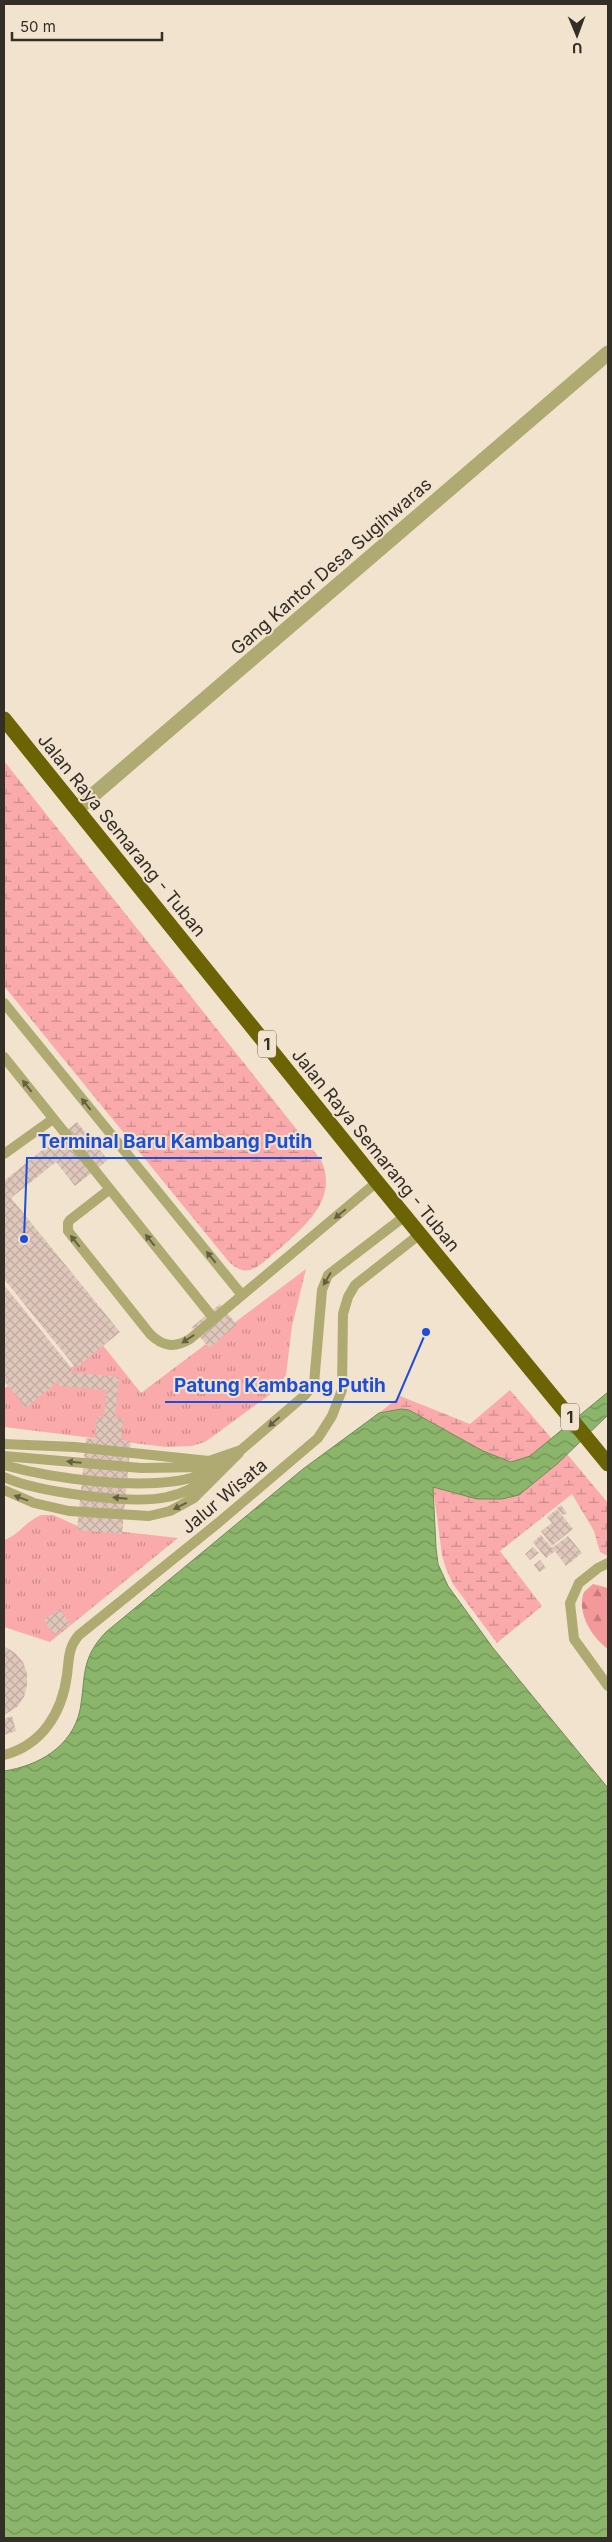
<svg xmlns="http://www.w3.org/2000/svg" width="612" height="2542" viewBox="0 0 612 2542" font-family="Inter,sans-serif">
<defs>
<pattern id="grass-tufts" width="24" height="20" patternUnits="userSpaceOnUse" patternTransform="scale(1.25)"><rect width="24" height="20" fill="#faaaab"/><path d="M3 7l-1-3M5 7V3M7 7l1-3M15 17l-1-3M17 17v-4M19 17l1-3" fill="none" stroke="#cb8b8b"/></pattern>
<pattern id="forest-firs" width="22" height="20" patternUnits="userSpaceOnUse" patternTransform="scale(1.25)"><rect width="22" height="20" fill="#f4989a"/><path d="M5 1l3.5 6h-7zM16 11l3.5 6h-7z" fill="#c67c7d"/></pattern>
<pattern id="wetland-marsh" width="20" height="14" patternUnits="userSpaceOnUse" patternTransform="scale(1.25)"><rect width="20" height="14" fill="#faaaab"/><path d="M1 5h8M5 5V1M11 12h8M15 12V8" fill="none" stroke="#cb8b8b"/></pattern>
<pattern id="water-waves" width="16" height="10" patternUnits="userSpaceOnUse" patternTransform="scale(1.25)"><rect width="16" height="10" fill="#8bb56b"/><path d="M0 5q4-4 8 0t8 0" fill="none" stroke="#729458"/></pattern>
<pattern id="building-cross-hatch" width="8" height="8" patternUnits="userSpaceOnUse" patternTransform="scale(1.25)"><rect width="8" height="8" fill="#dfc7bb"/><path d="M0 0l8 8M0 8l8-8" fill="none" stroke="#c0aba1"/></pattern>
</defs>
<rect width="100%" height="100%" fill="#f2e3ce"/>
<!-- grass -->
<path fill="url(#grass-tufts)" d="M 306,1269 L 292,1326 L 286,1375 L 275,1391 L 205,1442 L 192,1446 L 166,1447 L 4,1427 L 4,1389 L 10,1384 L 28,1403 L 101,1343 L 141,1393 Z
M 41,1515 L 53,1515 L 80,1527 L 178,1538 L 50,1642 L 4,1627 L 4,1540 C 19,1535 26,1521 41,1515 Z"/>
<!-- forest -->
<path fill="url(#forest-firs)" d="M 593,1584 L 608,1588 L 608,1649 C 592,1638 576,1612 584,1592 Z"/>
<!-- wetland -->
<path fill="url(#wetland-marsh)" d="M 4,761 L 321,1160 C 339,1199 305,1226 278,1250 C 270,1256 260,1267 250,1270 C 241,1272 235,1267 229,1262 L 4,986 Z
M 510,1390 L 552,1439 C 542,1447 532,1458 520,1461 C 496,1466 434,1422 409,1410 L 401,1409 L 379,1413 L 400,1396 L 470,1424 Z
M 567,1454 L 608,1503 L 608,1556 L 600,1552 L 594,1531 L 572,1494 L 500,1551 L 542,1606 L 497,1643 L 453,1584 L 446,1569 L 442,1555 L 433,1487 C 502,1508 514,1504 567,1454 Z"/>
<!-- water -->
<path fill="url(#water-waves)" stroke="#718c56" d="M 608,1392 L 608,1415 L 557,1464 L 519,1495 L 502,1499 L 477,1499 L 433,1487 L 436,1548 L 438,1564 L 448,1586 L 493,1648 L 608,1788 L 608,2538 L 4,2538 L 4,1771 C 38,1766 72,1747 80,1710 C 86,1677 80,1659 106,1632 L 303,1469 L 379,1413 L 401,1409 L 409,1410 L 483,1451 L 511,1462 L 530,1456 Z"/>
<!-- building -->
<path fill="url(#building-cross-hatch)" d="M 77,1122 L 108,1160 L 75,1186 L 56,1162 L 11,1198 L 120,1332 L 76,1368 L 4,1279 L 4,1181 Z
M 4,1285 L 73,1370 L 70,1372 L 119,1377 L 115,1417 L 123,1418 L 121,1440 L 131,1441 L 122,1534 L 77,1530 L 86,1438 L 95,1439 L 97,1416 L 104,1417 L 107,1390 L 59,1386 L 59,1380 L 26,1408 L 4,1381 Z
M 220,1304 L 237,1325 L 209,1348 L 192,1327 Z
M 561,1505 L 567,1513 L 563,1515 L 557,1508 Z
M 557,1509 L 573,1529 L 563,1537 L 547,1517 Z
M 552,1523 L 563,1537 L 552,1546 L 541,1531 Z
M 541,1535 L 552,1548 L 568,1536 L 582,1553 L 566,1566 L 555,1551 L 546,1558 L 533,1542 Z
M 533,1547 L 539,1553 L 530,1560 L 525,1554 Z
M 540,1560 L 546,1568 L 539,1572 L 534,1565 Z
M 60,1609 L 70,1624 L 54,1635 L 44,1620 Z
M 4,1646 L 15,1653 L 23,1662 L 27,1673 L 27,1685 L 24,1697 L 17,1707 L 4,1715 Z
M 12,1716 L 16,1731 L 4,1735 L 4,1719 Z"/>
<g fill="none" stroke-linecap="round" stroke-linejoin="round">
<!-- lane -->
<path stroke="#afaa71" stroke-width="10" d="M 4,1003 L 242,1295
M 4,1057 L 214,1319
M 4,1154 L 53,1119
M 110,1189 L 70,1220 L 68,1223 L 68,1231 L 150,1334 C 163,1347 175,1348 190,1339 L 377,1182
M 4,1444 L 75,1447 L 209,1461 L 241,1450 L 305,1395 L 314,1384 L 322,1290 L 328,1275 L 405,1216
M 4,1456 L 141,1468 L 206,1467
M 4,1465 C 53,1479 149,1492 198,1476 C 209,1472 218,1465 228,1459
M 4,1477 C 36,1492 133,1505 167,1497 C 184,1494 199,1485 212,1475
M 4,1490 L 34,1503 L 69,1511 L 149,1516 L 170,1511 L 194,1498 L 239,1453
M 608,1563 L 598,1568 L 579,1583 L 570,1603 L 574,1639 L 608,1686
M 4,1755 C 42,1745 62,1713 67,1675 C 69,1660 68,1647 79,1635 L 218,1523 L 318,1438 L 332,1416 L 342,1390 L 343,1314 L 348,1297 L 355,1285 L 420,1234"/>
<!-- street -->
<path stroke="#afaa71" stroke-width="15" d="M 78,808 L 608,353"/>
<!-- highway -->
<path stroke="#6b6304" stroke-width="15" d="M 4,719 L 377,1182 L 608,1464"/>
</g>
<!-- one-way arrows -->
<defs><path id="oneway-solid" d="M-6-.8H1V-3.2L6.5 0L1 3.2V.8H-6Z" transform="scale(1.25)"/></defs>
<g fill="#656044">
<use href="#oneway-solid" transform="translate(27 1086) rotate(-128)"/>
<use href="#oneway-solid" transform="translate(86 1104) rotate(-129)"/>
<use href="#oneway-solid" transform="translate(340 1214) rotate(140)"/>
<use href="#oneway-solid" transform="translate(150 1240) rotate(-129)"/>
<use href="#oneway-solid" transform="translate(75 1241) rotate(-129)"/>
<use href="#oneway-solid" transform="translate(211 1257) rotate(-129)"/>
<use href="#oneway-solid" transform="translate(327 1279) rotate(121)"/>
<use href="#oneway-solid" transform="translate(188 1339) rotate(147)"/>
<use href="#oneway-solid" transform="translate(274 1422) rotate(139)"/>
<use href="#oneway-solid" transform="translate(74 1462) rotate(-175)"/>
<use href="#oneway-solid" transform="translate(21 1498) rotate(-160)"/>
<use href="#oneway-solid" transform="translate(120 1498) rotate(-175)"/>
<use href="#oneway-solid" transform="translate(180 1506) rotate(153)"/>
</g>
<g text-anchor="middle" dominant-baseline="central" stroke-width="4" stroke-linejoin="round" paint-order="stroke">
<!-- shield labels -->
<g fill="#f2e3ce" stroke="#6c6458" stroke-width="1">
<rect x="258" y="1030.5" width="18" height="27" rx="4"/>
<rect x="561" y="1403.5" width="18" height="27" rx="4"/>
</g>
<g font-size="16" font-weight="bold" fill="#332e26">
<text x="267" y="1044">1</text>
<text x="570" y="1417">1</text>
</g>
<!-- street labels -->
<g font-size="18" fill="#332e26" stroke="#f2e3ce">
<text transform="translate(331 566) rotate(-41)">Gang Kantor Desa Sugihwaras</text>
<text transform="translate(122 835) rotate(51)">Jalan Raya Semarang - Tuban</text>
<text transform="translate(376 1150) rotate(51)">Jalan Raya Semarang - Tuban</text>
<text transform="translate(224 1496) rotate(-40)">Jalur Wisata</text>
</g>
</g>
<!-- callouts -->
<path fill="none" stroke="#1d4ed8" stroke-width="2" d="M24 1239L27 1158H322M426 1332L396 1402H165"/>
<g fill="#1d4ed8" stroke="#f2e3ce" stroke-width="2">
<circle cx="24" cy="1239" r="5"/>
<circle cx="426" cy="1332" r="5"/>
</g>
<g font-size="19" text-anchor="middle" font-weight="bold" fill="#1d4ed8" stroke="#f2e3ce" stroke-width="4" stroke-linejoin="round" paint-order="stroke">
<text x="175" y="1148">Terminal Baru Kambang Putih</text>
<text x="280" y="1392">Patung Kambang Putih</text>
</g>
<!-- border -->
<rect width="612" height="2542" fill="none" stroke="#332e26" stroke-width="10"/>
<!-- north arrow -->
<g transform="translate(577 35) rotate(179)" stroke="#f2e3ce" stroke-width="4" paint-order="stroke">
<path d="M0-4L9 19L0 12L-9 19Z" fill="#332e26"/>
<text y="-8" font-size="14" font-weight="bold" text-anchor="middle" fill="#332e26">U</text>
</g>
<!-- scale -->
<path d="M12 32v8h150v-8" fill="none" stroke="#332e26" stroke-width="2.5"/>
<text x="20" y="32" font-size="15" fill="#332e26" stroke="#f2e3ce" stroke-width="4" paint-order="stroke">50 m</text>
</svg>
